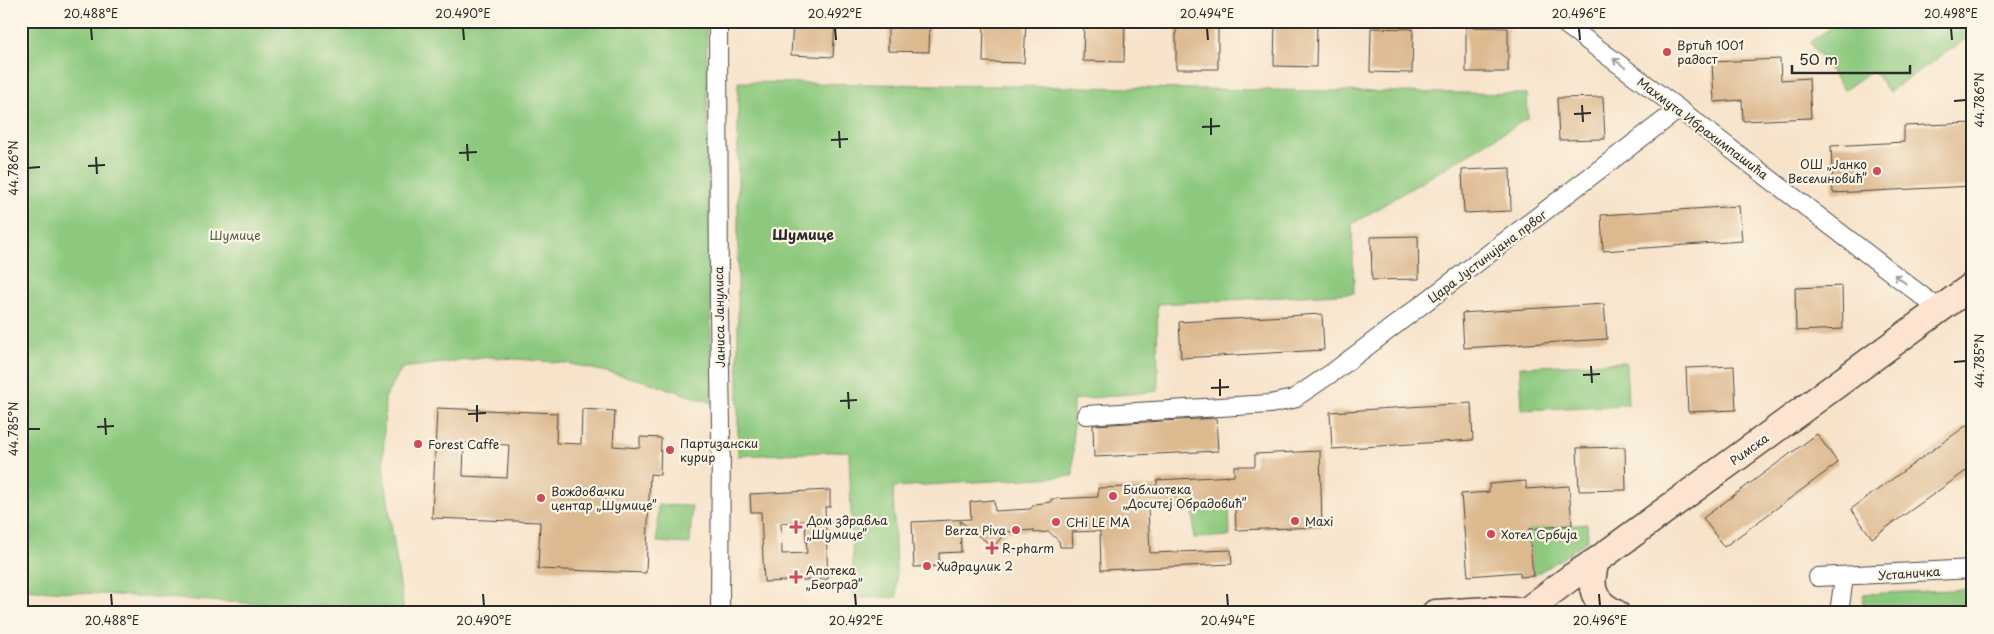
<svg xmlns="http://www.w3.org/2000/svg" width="1994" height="634" viewBox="0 0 1994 634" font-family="'Playpen Sans',sans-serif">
<rect width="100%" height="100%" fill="#fcf5e5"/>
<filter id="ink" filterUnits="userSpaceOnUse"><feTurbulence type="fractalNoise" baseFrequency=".02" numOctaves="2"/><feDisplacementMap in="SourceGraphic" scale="10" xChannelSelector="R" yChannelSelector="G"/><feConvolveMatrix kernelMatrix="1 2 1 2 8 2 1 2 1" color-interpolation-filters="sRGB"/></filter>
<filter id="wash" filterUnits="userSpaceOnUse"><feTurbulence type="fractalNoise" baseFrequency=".0096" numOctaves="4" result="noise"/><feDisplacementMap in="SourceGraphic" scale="20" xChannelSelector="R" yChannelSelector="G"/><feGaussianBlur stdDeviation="1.12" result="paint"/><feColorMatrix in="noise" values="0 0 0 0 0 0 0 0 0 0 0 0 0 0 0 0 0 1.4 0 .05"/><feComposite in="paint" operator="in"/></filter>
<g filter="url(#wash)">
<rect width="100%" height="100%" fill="#f7e3ca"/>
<!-- green -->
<path fill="#8cc97e" stroke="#5c7a54" d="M 21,21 L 706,21 L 712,403 L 645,381 L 567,363 L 490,357 L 402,368 L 385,398 L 383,466 L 404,613 L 21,589 Z
M 1841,21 L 1973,21 L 1973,34 L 1889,92 L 1873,70 L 1844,90 L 1810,42 Z
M 738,82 L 1527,94 L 1528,118 L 1352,224 L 1354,293 L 1157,304 L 1158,391 L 1073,400 L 1073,476 L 893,487 L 897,597 L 854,598 L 849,451 L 738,456 Z
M 1626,362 L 1628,405 L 1522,410 L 1520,367 Z
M 1229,503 L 1230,536 L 1194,538 L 1193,505 Z
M 658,505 L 692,506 L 690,544 L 657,542 Z
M 1587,524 L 1588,540 L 1561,559 L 1533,576 L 1529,529 Z
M 1973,589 L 1973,613 L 1861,613 L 1864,594 Z"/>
<g id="blocks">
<!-- building -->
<path fill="#ddb990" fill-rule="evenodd" d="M 793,21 L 835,21 L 833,57 L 791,55 Z
M 888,21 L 930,21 L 929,52 L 888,51 Z
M 984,21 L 1026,21 L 1024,63 L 983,62 Z
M 1084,21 L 1125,21 L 1124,62 L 1083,61 Z
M 1275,22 L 1317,23 L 1316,67 L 1274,66 Z
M 1176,23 L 1218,23 L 1218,69 L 1176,69 Z
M 1466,27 L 1508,28 L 1508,72 L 1466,72 Z
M 1371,28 L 1413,29 L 1412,73 L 1370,72 Z
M 1780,59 L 1781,80 L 1809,78 L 1811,118 L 1743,121 L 1742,100 L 1714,102 L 1712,62 Z
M 1603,97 L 1605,139 L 1559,140 L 1557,98 Z
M 1973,123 L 1973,186 L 1833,193 L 1831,146 L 1904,142 L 1904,126 Z
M 1510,168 L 1511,211 L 1464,213 L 1462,170 Z
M 1739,206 L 1742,241 L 1603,251 L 1601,215 Z
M 1418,236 L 1419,279 L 1372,280 L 1371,237 Z
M 1842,286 L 1843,329 L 1796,331 L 1795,288 Z
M 1604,304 L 1607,339 L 1464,348 L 1462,313 Z
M 1322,314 L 1324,350 L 1181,358 L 1179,322 Z
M 1734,366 L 1736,410 L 1688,412 L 1686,368 Z
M 1471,403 L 1473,440 L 1332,449 L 1330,412 Z
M 437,408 L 557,413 L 556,443 L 581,444 L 582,409 L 615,411 L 613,446 L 640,448 L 640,437 L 661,438 L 660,475 L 650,474 L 646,573 L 538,569 L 540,522 L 432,518 ZM 464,443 L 509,445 L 507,478 L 463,476 Z
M 1216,418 L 1218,451 L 1094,457 L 1093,425 Z
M 1967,425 L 1973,434 L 1973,466 L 1872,538 L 1851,509 Z
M 1817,434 L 1838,463 L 1724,547 L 1703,518 Z
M 1625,447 L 1626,490 L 1579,491 L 1577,448 Z
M 1320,451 L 1322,527 L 1236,530 L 1235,503 L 1148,507 L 1150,553 L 1231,550 L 1232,564 L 1101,570 L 1100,531 L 1072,532 L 1073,547 L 1060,547 L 1059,541 L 1049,532 L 1034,533 L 1034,530 L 1006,532 L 993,547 L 960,521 L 961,552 L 939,553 L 939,566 L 914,567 L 912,522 L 971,519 L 970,502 L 994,500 L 995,511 L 1030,509 L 1035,504 L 1051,502 L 1051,499 L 1098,497 L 1098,488 L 1157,486 L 1157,480 L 1234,476 L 1234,466 L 1255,466 L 1255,454 Z
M 1526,481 L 1526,489 L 1569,486 L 1572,525 L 1529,529 L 1533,576 L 1520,577 L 1520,572 L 1468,576 L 1461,494 L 1489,492 L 1489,484 Z
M 830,490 L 830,507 L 825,507 L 828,579 L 764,582 L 761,512 L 751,512 L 750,494 ZM 805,521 L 807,553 L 782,554 L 781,523 Z"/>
</g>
</g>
<g filter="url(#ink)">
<use href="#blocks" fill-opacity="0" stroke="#4a4743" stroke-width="1"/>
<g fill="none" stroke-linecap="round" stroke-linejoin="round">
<!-- street casing -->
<g stroke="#4a4743" stroke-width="20">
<path id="street" d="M 718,21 L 719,314 L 721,426 L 720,613
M 1561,21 L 1679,109 L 1939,309
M 1086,415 L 1270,404 L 1293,399 L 1336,370 L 1679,109
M 1818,577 L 1973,569
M 1839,613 L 1844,577"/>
</g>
<!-- secondary casing -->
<g stroke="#4a4743" stroke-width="29">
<path id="secondary" d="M 1596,561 C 1589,586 1591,601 1616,613
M 1526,611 L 1570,578 L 1596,561 L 1973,285
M 1435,613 L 1490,610 L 1542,612"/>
</g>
<!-- street -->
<use href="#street" stroke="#fff" stroke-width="18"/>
<!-- secondary -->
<use href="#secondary" stroke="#fde4d0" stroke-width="26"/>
</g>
<!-- one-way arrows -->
<defs><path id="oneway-shaft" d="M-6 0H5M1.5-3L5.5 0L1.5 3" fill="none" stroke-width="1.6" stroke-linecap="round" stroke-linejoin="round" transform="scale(1.25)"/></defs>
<g stroke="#a0a0a0">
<use href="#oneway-shaft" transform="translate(1619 63) rotate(-143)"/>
<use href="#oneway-shaft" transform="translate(1900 279) rotate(-142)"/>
</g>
</g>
<!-- ticks -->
<path fill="none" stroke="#2b2b2b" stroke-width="2" d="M 91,28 L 92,40M 463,28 L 464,40M 835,28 L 836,40M 1207,28 L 1208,40M 1579,28 L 1580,40M 1951,28 L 1952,40M 1954,101 L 1966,100M 1582,105 L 1583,122M 1574,114 L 1591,113M 1211,118 L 1211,135M 1202,127 L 1220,126M 839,131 L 840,148M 831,140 L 848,139M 467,144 L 468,161M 459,153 L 477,152M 96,157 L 97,174M 88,166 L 105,165M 28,168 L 40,167M 1954,362 L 1966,361M 1591,366 L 1592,383M 1583,375 L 1600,374M 1220,379 L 1220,396M 1211,388 L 1229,387M 848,392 L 849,409M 840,401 L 857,400M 477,405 L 477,422M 468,414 L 486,413M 105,418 L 106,435M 97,427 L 114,426M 28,429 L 40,429M 111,594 L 112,606M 483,594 L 484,606M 855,594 L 856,606M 1227,594 L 1228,606M 1599,594 L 1600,606"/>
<!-- markers -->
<g fill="#d1495b" stroke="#fcf5e5" stroke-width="2">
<circle cx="1667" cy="52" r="5"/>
<circle cx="1877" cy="171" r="5"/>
<circle cx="418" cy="444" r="5"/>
<circle cx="670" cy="450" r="5"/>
<circle cx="1113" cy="496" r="5"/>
<circle cx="541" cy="498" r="5"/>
<circle cx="1295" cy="521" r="5"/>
<circle cx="1056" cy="522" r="5"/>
<path d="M793.5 519.5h5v5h5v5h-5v5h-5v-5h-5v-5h5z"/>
<circle cx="1016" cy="530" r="5"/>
<circle cx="1491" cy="534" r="5"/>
<path d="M989.5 540.5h5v5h5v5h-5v5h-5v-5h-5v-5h5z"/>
<circle cx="927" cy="566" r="5"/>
<path d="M793.5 569.5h5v5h5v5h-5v5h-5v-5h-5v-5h5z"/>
</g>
<g text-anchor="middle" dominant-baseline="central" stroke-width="4.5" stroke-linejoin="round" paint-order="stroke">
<!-- poi labels -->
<g font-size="12" fill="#2b2b2b" stroke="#fcf5e5" text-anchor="start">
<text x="1677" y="45">Вртић 1001<tspan x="1677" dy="14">радост</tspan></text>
<text x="1867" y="164" text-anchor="end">ОШ „Јанко<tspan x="1867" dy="14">Веселиновић”</tspan></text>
<text x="680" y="443">Партизански<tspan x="680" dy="14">курир</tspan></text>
<text x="428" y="444">Forest Caffe</text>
<text x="1123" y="489">Библиотека<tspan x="1123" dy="14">„Доситеј Обрадовић”</tspan></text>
<text x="551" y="491">Вождовачки<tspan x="551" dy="14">центар „Шумице”</tspan></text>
<text x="807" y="520">Дом здравља<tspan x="807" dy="14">„Шумице”</tspan></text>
<text x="1305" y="521">Maxi</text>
<text x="1066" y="522">CHi LE MA</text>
<text x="1006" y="530" text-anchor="end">Berza Piva</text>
<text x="1501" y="534">Хотел Србија</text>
<text x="1002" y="548">R-pharm</text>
<text x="937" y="566">Хидраулик 2</text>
<text x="806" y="570">Апотека<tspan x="806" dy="14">„Београд”</tspan></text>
</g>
<!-- street labels -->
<g font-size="12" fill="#2b2b2b" stroke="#fcf5e5">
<text transform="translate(1703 128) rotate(37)">Махмута Ибрахимпашића</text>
<text transform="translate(1487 256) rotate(-37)">Цара Јустинијана првог</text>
<text transform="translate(719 317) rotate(-91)">Јаниса Јанулиса</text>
<text transform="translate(1749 449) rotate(-36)">Римска</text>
<text transform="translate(1909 573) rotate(-4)">Устаничка</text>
</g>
<!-- park labels -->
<g font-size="12" fill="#485a44" stroke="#fcf5e5">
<text x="235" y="235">Шумице</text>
</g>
<!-- neighbourhood labels -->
<g font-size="14" font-weight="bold" fill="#2b2b2b" stroke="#fcf5e5">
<text x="803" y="234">Шумице</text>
</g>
</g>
<!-- margin -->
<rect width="1994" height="634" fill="none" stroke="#fcf5e5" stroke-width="55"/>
<!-- scale -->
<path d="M1792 65v8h118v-8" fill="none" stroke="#2b2b2b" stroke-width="2.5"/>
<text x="1799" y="65" font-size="15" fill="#2b2b2b" stroke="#fcf5e5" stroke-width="4" paint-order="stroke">50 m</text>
<rect x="28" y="28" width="1938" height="578" fill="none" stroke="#2b2b2b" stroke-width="2"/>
<g font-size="12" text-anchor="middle" fill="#2b2b2b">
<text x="91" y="18">20.488°E</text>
<text x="463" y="18">20.490°E</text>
<text x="835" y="18">20.492°E</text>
<text x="1207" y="18">20.494°E</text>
<text x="1579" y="18">20.496°E</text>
<text x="1951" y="18">20.498°E</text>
<text transform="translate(1980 100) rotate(-90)" y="4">44.786°N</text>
<text transform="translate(14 168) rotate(-90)" y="4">44.786°N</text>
<text transform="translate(1980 361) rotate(-90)" y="4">44.785°N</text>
<text transform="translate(14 429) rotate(-90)" y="4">44.785°N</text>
<text x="112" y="625">20.488°E</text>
<text x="484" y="625">20.490°E</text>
<text x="856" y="625">20.492°E</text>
<text x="1228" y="625">20.494°E</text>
<text x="1600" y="625">20.496°E</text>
</g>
</svg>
